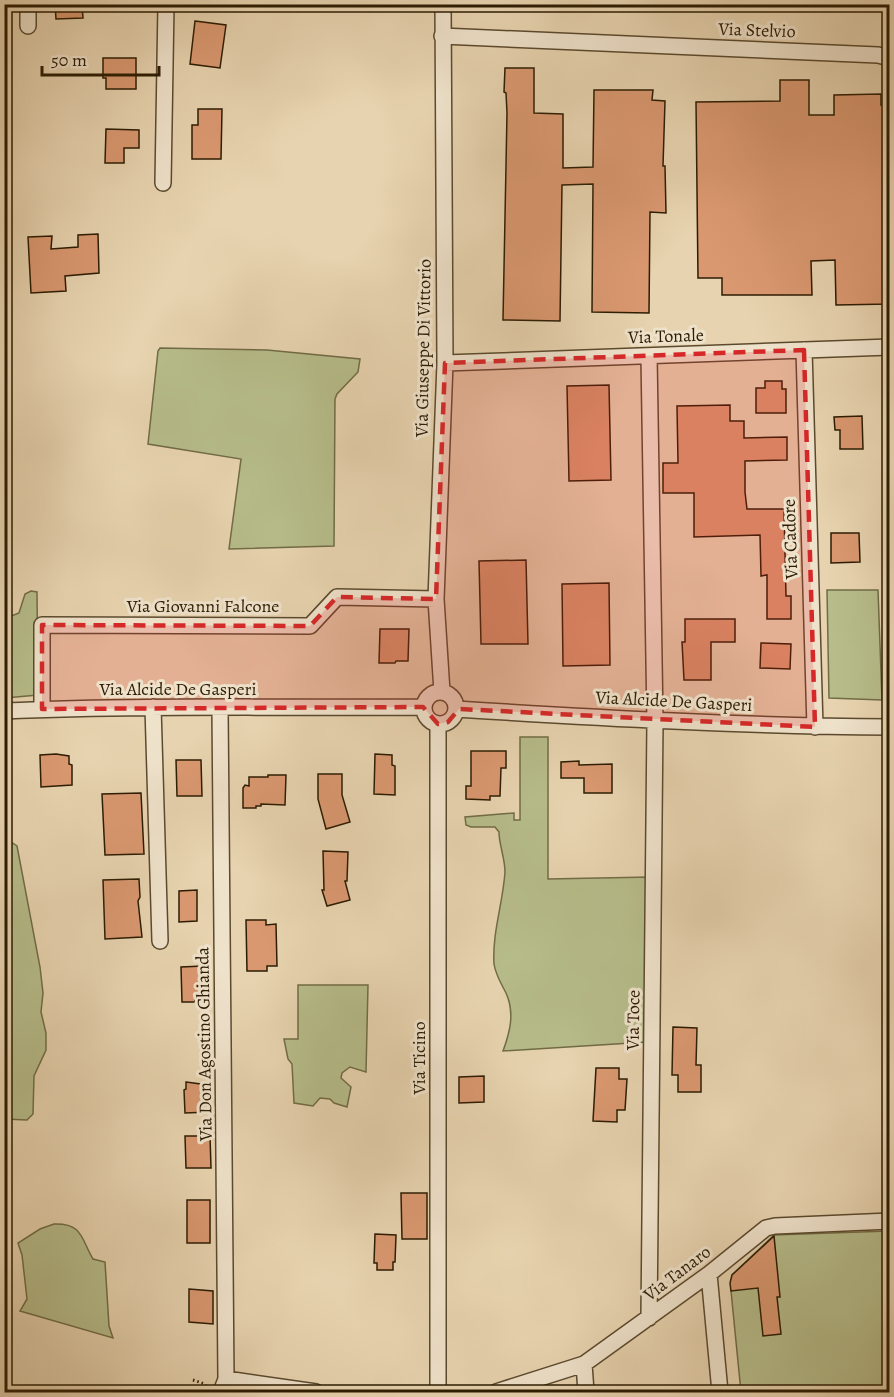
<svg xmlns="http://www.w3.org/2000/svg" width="894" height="1397" viewBox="0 0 894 1397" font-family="Alegreya,serif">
<rect width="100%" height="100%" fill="#e7d3af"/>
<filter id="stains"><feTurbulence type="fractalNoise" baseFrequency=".00333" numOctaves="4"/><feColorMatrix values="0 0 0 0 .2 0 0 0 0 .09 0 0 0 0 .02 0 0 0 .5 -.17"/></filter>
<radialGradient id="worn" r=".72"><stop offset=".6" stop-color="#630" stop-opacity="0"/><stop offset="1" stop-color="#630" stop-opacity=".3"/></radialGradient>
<!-- green -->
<path fill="#b6bc8a" stroke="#716c46" stroke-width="1.5" d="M 160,348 L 267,350 L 360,359 L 358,372 L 337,394 L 335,399 L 334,546 L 229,549 L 241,459 L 148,444 L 158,351 Z
M 827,590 L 878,590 L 882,700 L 829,698 Z
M 31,591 L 37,592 L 38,695 L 5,698 L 4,619 L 19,613 L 25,594 Z
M 520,737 L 548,737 L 548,879 L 650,877 L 647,1042 L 503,1051 C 510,1032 515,1013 506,993 C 501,983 496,976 494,964 C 492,933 503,903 505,872 C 505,858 499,845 499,832 L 495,827 L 471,827 L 466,825 L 465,817 L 514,813 L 514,820 L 520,820 Z
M 5,838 L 17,846 L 40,967 L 43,993 L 41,1012 L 46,1033 L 46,1050 L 34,1076 L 33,1114 L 27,1120 L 5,1119 L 4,882 L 10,876 Z
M 298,985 L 368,985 L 366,1072 L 350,1067 L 342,1073 L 341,1078 L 351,1087 L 347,1107 L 334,1103 L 330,1099 L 320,1098 L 313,1106 L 294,1103 L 292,1064 L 288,1059 L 284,1039 L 298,1039 Z
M 54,1224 C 83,1223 81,1239 93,1259 L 105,1262 L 109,1326 L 113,1338 L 20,1311 L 27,1299 L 22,1255 L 18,1243 L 40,1229 Z
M 889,1231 L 889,1392 L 741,1392 L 731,1291 L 732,1275 L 774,1235 Z"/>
<!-- building -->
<path fill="#da9870" stroke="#2c1c03" stroke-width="1.5" d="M 55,4 L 82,5 L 83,18 L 56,19 Z
M 195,21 L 226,25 L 220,68 L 190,64 Z
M 103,58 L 136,58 L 136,89 L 106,89 L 106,78 L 103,78 Z
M 505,68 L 534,68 L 534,113 L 563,114 L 563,168 L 593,167 L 594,90 L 653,90 L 652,100 L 665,101 L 663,166 L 665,166 L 666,213 L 650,212 L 649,313 L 592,312 L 593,184 L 562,185 L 560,321 L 503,320 L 507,113 L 506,93 L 504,92 Z
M 780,80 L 809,80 L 809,115 L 834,115 L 834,95 L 881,94 L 881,105 L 890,105 L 890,304 L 836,305 L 835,260 L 811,261 L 812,295 L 722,295 L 722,278 L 698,278 L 696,102 L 780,101 Z
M 198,109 L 222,109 L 221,159 L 192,159 L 192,125 L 198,125 Z
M 106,129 L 139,130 L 139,148 L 124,148 L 124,163 L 105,163 Z
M 98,234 L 99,273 L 65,276 L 66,291 L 31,293 L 28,237 L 52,236 L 51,249 L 78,247 L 78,235 Z
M 765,381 L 782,381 L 782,389 L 786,389 L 786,413 L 756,413 L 756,388 L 765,388 Z
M 609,385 L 611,480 L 569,481 L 567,386 Z
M 730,405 L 730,421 L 744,421 L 744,438 L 787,437 L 787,460 L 745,461 L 745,492 L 747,509 L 784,509 L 786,596 L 791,596 L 791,619 L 767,619 L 767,575 L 761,576 L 760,535 L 694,537 L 694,493 L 663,493 L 663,463 L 678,463 L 677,406 Z
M 862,416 L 863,449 L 840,449 L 840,430 L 835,430 L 834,417 Z
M 831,533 L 859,533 L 860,562 L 831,563 Z
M 526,560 L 528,644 L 481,644 L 479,561 Z
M 609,583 L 610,665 L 563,666 L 562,584 Z
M 685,619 L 735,619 L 735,642 L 711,642 L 711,680 L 684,680 L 682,642 L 685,642 Z
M 380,629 L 409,629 L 408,661 L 396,661 L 395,663 L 379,663 Z
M 761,643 L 791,644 L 790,669 L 760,668 Z
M 471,751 L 506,751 L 506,768 L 501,768 L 500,796 L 490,796 L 490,800 L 466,799 L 466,786 L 471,786 Z
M 56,754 L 69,756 L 69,764 L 72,765 L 72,785 L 41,787 L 40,755 Z
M 375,754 L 392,755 L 392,765 L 395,766 L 395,795 L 374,794 Z
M 176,760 L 201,760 L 202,796 L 177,796 Z
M 579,761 L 579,765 L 612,764 L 612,793 L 584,793 L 584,778 L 561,778 L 561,762 Z
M 318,774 L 342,774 L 342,795 L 350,822 L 326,829 L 318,799 Z
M 268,775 L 286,775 L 285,805 L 261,804 L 261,806 L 256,806 L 256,808 L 243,808 L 243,788 L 245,785 L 249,786 L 249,777 L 268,777 Z
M 141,793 L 144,854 L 105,855 L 102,794 Z
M 323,851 L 348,852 L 347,881 L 345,881 L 350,900 L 327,906 L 322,890 L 324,890 Z
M 139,879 L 140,897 L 138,901 L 142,937 L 105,939 L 103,880 Z
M 197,890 L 197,921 L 179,922 L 179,891 Z
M 246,920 L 266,920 L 266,925 L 276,924 L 277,966 L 267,966 L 267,971 L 247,971 Z
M 203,966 L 203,983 L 207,983 L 207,997 L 195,997 L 195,1002 L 182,1002 L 181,967 Z
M 673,1027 L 697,1028 L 696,1065 L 701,1065 L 701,1092 L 678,1092 L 678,1075 L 672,1075 Z
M 596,1068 L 619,1068 L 619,1079 L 627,1079 L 625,1110 L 617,1110 L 617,1122 L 593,1121 Z
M 484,1076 L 484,1102 L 459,1103 L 459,1077 Z
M 186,1082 L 208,1085 L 210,1112 L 185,1113 L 184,1090 L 186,1089 Z
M 185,1136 L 210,1136 L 211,1168 L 186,1168 Z
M 401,1193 L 427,1193 L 427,1239 L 402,1239 Z
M 187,1200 L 210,1200 L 210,1243 L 187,1243 Z
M 375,1234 L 396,1235 L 395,1262 L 393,1262 L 393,1270 L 377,1270 L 377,1263 L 374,1263 Z
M 774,1236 L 780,1297 L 777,1297 L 781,1334 L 763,1336 L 758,1288 L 731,1291 L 730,1283 L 732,1275 Z
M 189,1289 L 213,1291 L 213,1324 L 189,1322 Z"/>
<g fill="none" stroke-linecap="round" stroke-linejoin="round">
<!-- street casing -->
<g stroke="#5b4a2e" stroke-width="18">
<path id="street" d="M 28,4 L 28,26
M 442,36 L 878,55 L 890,58
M 163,183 L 166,4
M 804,350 L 815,727
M 445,363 L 890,347
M 442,692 L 436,599 L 445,363 L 443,4
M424 708a16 16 0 1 1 32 0a16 16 0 1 1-32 0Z
M 153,707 L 160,941
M 42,709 L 42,625 L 310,626 L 337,597 L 436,599
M 220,709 L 226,1379 L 221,1392
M 456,709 C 601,718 745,726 890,727
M 4,711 C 144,705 284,708 424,707
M 709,1274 L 720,1392
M 649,1318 L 655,721 L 649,356
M 584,1364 L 586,1392
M 226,1379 L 316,1392
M 438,1392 L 438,724
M 496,1392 L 584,1364 L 709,1274 L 766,1228 L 775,1226 L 890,1221"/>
</g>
<!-- path -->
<path stroke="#2c1c03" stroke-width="3" stroke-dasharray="1.5 3" stroke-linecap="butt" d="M 193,1380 L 205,1384 L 207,1388"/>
<!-- street -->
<use href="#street" stroke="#efe2cb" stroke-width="15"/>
</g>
<!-- marked area -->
<path fill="#d62828" fill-opacity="0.2" stroke="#d62828" stroke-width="4.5" stroke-dasharray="12 8" stroke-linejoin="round" d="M 804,350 L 815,727 L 459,709 L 448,722 L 438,724 L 423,707 L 42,709 L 42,625 L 310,626 L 337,597 L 436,599 L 445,363 Z"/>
<g text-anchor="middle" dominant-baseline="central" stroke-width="6" stroke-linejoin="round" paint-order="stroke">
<!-- street labels -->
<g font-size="18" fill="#2c1c03" stroke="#efe2cb">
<text transform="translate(757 30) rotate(2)">Via Stelvio</text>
<text transform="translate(666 336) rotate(-2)">Via Tonale</text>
<text transform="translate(423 348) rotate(-89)">Via Giuseppe Di Vittorio</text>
<text transform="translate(790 539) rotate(-92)">Via Cadore</text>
<text x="203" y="606">Via Giovanni Falcone</text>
<text x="178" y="689">Via Alcide De Gasperi</text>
<text transform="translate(674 701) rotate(3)">Via Alcide De Gasperi</text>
<text transform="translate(633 1020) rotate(-89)">Via Toce</text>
<text transform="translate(204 1044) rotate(-91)">Via Don Agostino Ghianda</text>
<text transform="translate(419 1058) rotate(-90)">Via Ticino</text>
<text transform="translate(677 1273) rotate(-37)">Via Tanaro</text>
</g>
</g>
<!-- margin -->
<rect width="894" height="1397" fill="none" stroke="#e7d3af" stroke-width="24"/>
<rect x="6" y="6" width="882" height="1385" fill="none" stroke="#2c1c03" stroke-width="3"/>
<rect x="12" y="12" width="870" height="1373" fill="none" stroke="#2c1c03" stroke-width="1.5"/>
<!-- scale -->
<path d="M42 66v9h117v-9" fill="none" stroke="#2c1c03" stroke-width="3"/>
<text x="51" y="66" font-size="18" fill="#2c1c03" stroke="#efe2cb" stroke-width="4.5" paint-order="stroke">50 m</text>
<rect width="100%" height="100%" filter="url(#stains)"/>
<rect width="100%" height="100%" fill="url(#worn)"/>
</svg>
